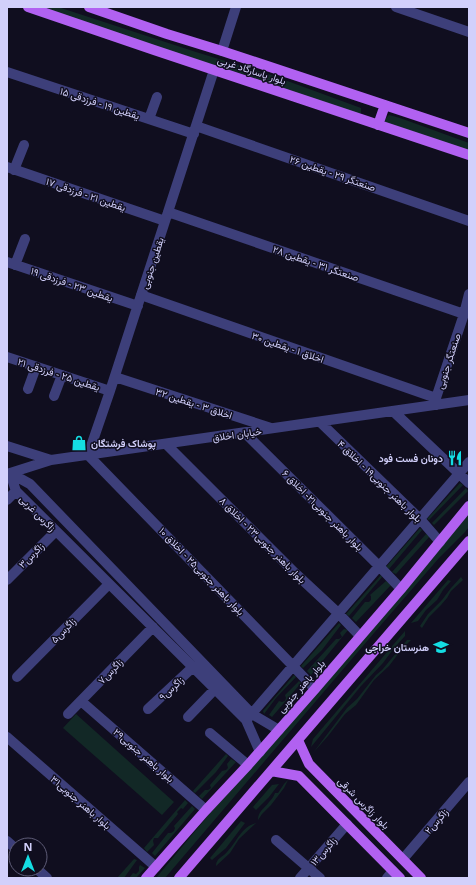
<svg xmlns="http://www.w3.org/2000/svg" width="476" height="885" viewBox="0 0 476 885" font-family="'Noto Sans',Vazirmatn,sans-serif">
<rect width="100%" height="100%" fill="#100e1f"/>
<!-- green -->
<path fill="#122826" d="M 31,7 L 58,7 L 196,52 L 271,75 L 361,108 L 361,113 L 355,113 L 252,77 Z
M 389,115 L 400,118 L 469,143 L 469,156 L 384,123 L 386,118 Z
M 460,483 L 463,485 L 429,520 L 427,519 Z
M 466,488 L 468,491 L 434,525 L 432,523 Z
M 469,512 L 469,527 L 465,532 L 439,558 L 374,633 L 165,878 L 156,878 L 211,812 Z
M 420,528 L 422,530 L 389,569 L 386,567 Z
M 426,534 L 430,536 L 396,574 L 392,572 Z
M 381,575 L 382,577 L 349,616 L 346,614 Z
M 461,577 L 463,580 L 451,591 L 447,598 L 441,605 L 429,617 L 422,628 L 420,626 L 428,614 L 442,600 L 451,588 Z
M 448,580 L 451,581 L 443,590 L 437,600 L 426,610 L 418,621 L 411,623 Z
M 386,581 L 391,585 L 356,622 L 352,618 L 365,602 L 369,602 L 371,600 L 371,596 L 370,595 Z
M 339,623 L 341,625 L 322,650 L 303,668 L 301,666 Z
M 344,629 L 348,630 L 311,675 L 307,671 L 336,639 L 339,639 L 342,637 L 340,633 Z
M 405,631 L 405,636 L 394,648 L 383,663 L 361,686 L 311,747 L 313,739 Z
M 407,640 L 411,640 L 401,650 L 389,666 L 374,680 L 356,705 L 345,714 L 328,736 L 313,753 L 347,708 L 357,699 L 376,675 L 382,670 Z
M 294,675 L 296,677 L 276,698 L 264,714 L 263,711 Z
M 299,681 L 301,683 L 272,717 L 269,715 L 279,701 L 282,702 L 285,701 L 286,698 L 285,695 Z
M 76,714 L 174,802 L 162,815 L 63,728 Z
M 226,754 L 228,756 L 216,772 L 195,793 L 193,791 Z
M 231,759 L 236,762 L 202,799 L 199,796 L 205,790 L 208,790 L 211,788 L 210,785 L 222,771 L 226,770 L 228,768 L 227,764 Z
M 288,780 L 284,788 L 271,805 L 262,814 L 258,820 C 258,811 264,809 269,802 C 272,799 274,796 275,793 L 278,793 L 284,784 Z
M 279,784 L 269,797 L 256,810 L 253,807 L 272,785 Z
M 185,800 L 188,803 L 183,809 L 181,808 L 177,812 L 178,814 L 158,838 L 154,838 L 153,841 L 154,845 L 147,852 L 144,848 Z
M 192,806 L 195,809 L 155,856 L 152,853 L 168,833 L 171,833 L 174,831 L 175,828 L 174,826 Z
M 241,821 L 245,823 L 226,848 L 212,860 L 210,858 Z
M 256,823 L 239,839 L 230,853 L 216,866 C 216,858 223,857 227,852 C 237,842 241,827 256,823 Z
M 134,859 L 137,860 L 124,878 L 117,878 Z
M 140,865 L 145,868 L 136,878 L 129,878 L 133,873 L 136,874 L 139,871 L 139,867 Z"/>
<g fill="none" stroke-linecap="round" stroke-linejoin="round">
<!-- minor -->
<path stroke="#3d3f7a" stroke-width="10" d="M 396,7 L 469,32
M 222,51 L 236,7
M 214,70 L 110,391 L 88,455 L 293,666 L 315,689
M 7,72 L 194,134
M 149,119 L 157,97
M 196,126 L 469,221
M 7,167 L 165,221
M 14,170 L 24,145
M 168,212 L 464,314
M 7,262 L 138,306
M 15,265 L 25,239
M 141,295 L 436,398
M 7,357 L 110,391
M 115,377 L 271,428
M 28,389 L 36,367
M 54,396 L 62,375
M 437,405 L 436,398 L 464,314 L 469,294
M 394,412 L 469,483
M 320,422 L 420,519 L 440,542
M 245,433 L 379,566 L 401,589
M 166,444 L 295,573 L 338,613 L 360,636
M 7,446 L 51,460
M 10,473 L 16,491 L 246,720 L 260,752
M 10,473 L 30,484 L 252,714 L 279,730
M 7,474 L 51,460 L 469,400
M 7,500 L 16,491
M 7,580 L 56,531
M 17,677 L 109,584
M 81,701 L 206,810
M 148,709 L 193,667
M 68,714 L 153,627
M 188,717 L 215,689
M 249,717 L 469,462
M 210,733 L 248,765
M 7,737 L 156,867
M 276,840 L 320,878
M 7,841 L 16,849
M 403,859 L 469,782
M 37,869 L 47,878
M 300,878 L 347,824
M 387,878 L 393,871"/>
<!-- major -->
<path stroke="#b161f1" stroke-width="10" d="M 28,7 L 154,50 L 469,155
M 89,7 L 167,34 L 222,51 L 469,133
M 378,125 L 385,105
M 298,740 L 309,764 L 421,878
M 271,771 L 299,776 L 400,878
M 146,878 L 206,810 L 248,765 L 315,689 L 401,589 L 469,506
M 179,878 L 469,541"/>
</g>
<!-- icons -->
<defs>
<g id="shop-bare" transform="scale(1.2)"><path d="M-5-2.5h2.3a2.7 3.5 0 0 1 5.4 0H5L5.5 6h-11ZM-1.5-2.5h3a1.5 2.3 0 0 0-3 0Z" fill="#14dde3" stroke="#100e1f" stroke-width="2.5" paint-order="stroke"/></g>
<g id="restaurant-bare" transform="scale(1.2)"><path d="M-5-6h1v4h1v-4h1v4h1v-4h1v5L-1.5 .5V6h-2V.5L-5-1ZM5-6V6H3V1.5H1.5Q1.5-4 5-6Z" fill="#14dde3" stroke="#100e1f" stroke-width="2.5" paint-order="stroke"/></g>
<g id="school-bare" transform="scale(1.2)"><path d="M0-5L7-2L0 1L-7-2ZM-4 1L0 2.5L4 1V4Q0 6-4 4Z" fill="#14dde3" stroke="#100e1f" stroke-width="2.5" paint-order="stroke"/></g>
</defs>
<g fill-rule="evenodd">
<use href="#shop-bare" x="79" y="443"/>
<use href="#restaurant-bare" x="455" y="458"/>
<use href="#school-bare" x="441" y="647"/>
</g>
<g text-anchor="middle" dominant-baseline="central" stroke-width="3" stroke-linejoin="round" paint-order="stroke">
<!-- street labels -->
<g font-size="10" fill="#d2d0fb" stroke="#100e1f">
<text transform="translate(252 70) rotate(18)">بلوار پاسارگاد غربی</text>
<text transform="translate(100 103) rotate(18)">یقطین ۱۹ - فرزدقی ۱۵</text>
<text transform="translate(333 173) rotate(19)">صنعتگر ۲۹ - یقطین ۲۶</text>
<text transform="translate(86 194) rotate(19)">یقطین ۲۱ - فرزدقی ۱۷</text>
<text transform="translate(152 263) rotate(-72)">یقطین جنوبی</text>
<text transform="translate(316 263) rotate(19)">صنعتگر ۳۱ - یقطین ۲۸</text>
<text transform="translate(72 284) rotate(19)">یقطین ۲۳ - فرزدقی ۱۹</text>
<text transform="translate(288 347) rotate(19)">اخلاق ۱ - یقطین ۳۰</text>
<text transform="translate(448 361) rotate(-72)">صنعتگر جنوبی</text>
<text transform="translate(59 374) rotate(18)">یقطین ۲۵ - فرزدقی ۲۱</text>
<text transform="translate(194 403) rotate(18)">اخلاق ۳ - یقطین ۳۲</text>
<text transform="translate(237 434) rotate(-8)">خیابان اخلاق</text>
<text transform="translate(380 481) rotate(44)">بلوار باهنر جنوبی۱۹ - اخلاق ۴</text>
<text transform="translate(323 510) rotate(45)">بلوار باهنر جنوبی۲۱- اخلاق ۶</text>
<text transform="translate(38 513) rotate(45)">زاگرس غربی</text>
<text transform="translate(263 540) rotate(45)">بلوار باهنر جنوبی۲۳ - اخلاق ۸</text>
<text transform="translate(31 555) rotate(-45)">زاگرس۳</text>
<text transform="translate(202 571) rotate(46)">بلوار باهنر جنوبی۲۵ - اخلاق ۱۰</text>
<text transform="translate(63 630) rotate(-46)">زاگرس۵</text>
<text transform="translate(110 671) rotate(-46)">زاگرس۷</text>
<text transform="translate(301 686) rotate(-49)">بلوار باهنر جنوبی</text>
<text transform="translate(171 688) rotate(-43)">۹زاگرس</text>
<text transform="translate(144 755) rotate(41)">بلوار باهنر جنوبی۲۹</text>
<text transform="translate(81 802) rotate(41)">بلوار باهنر جنوبی۳۱</text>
<text transform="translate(364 803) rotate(45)">بلوار زاگرس شرقی</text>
<text transform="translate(436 821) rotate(-49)">زاگرس۲</text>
<text transform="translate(323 851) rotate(-49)">زاگرس۱۳</text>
</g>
<!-- poi labels -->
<g font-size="10" font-weight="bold" fill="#d2d0fb" stroke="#100e1f" text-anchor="end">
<text x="91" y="443" text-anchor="start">پوشاک فرشتگان</text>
<text x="443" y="458">دونان فست فود</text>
<text x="429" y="647">هنرستان خراجی</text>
</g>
</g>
<!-- border -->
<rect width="476" height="885" fill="none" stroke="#d2d0fb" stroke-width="16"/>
<!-- north arrow -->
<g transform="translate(28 857)"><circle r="19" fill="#100e1f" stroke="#5e5c77"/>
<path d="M0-3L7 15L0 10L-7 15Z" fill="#14dde3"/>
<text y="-6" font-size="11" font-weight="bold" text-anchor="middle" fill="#d2d0fb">N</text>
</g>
</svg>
